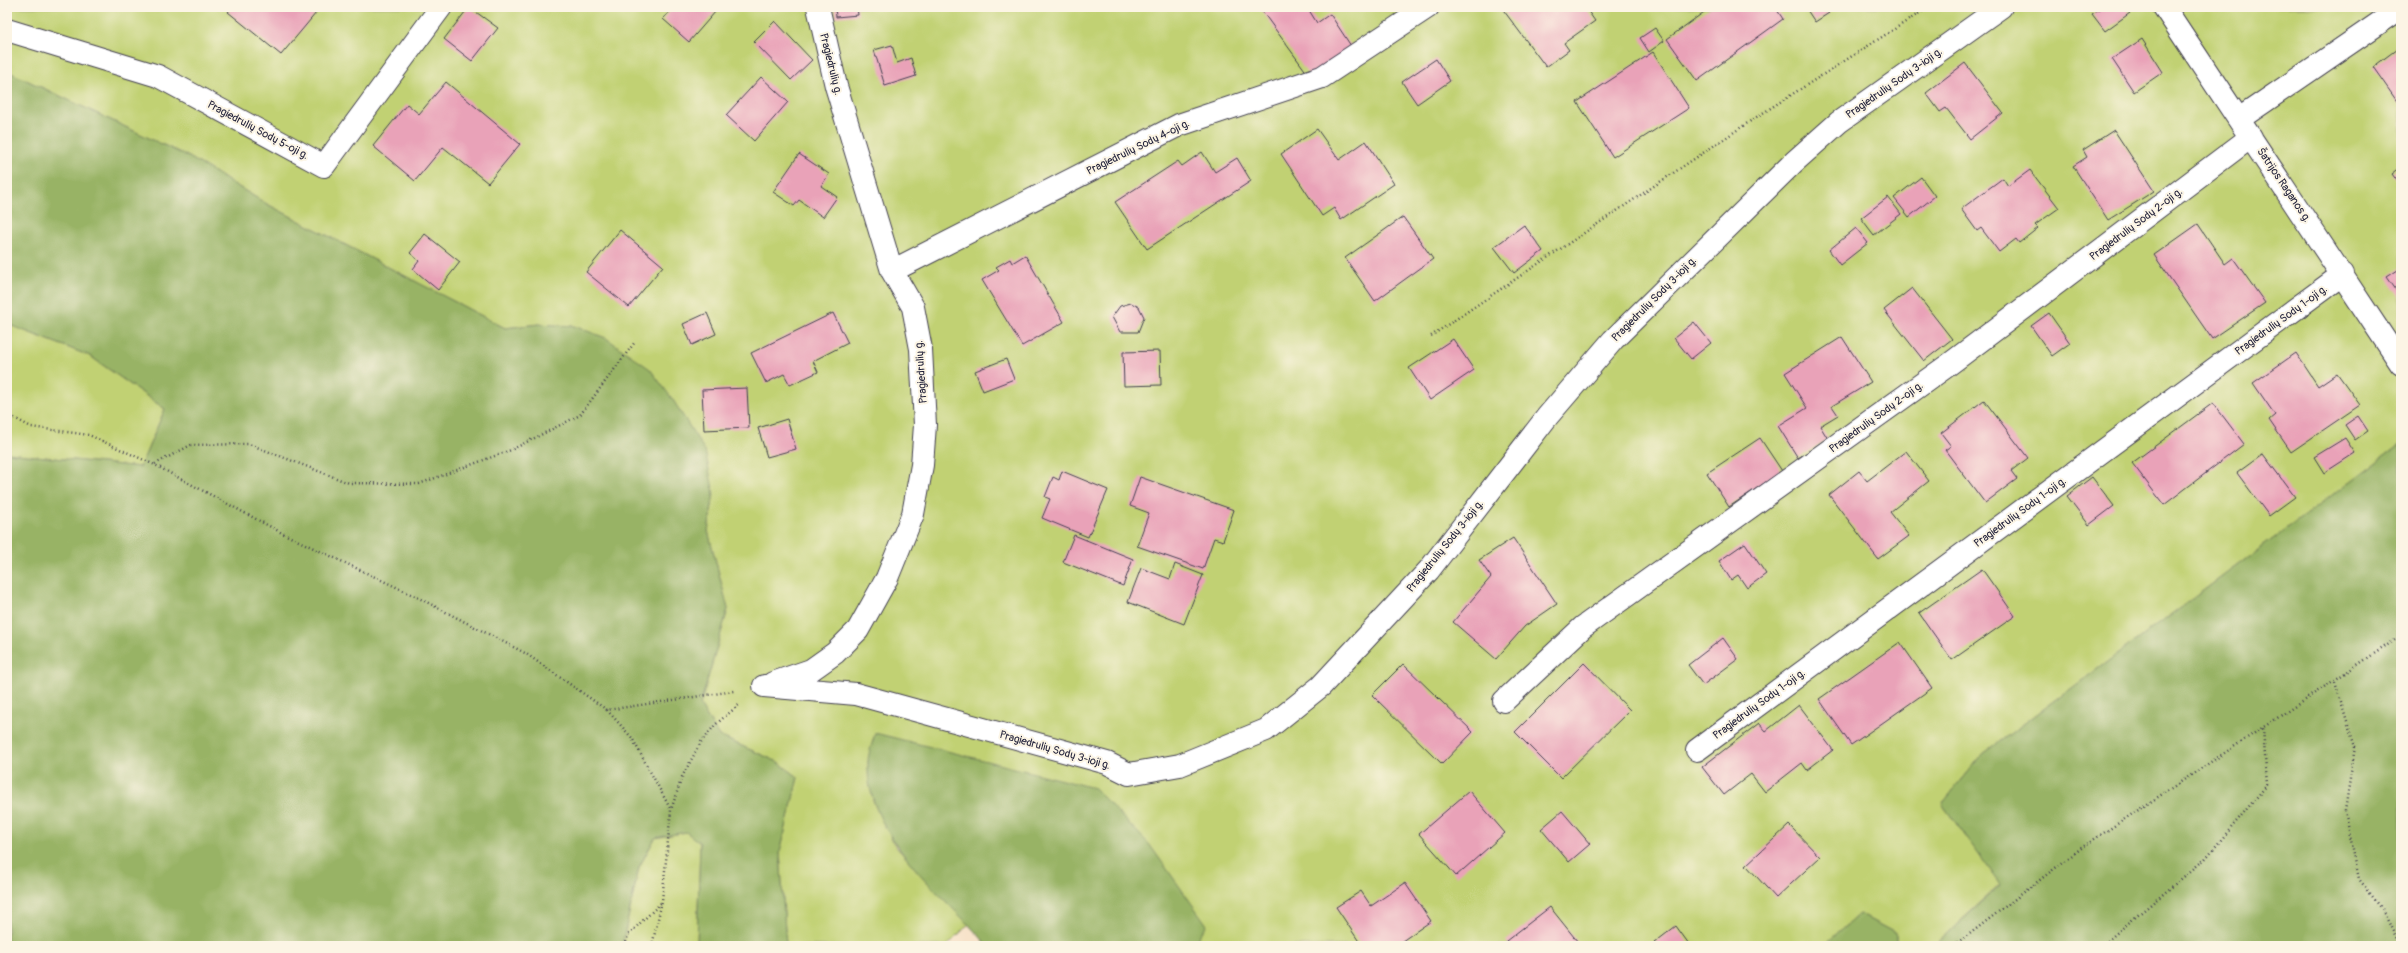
<svg xmlns="http://www.w3.org/2000/svg" width="2408" height="953" viewBox="0 0 2408 953" font-family="Pangolin,sans-serif">
<rect width="100%" height="100%" fill="#fcf5e5"/>
<filter id="ink" filterUnits="userSpaceOnUse"><feTurbulence type="fractalNoise" baseFrequency=".025" numOctaves="2"/><feDisplacementMap in="SourceGraphic" scale="8" xChannelSelector="R" yChannelSelector="G"/><feConvolveMatrix kernelMatrix="1 2 1 2 8 2 1 2 1" color-interpolation-filters="sRGB"/></filter>
<filter id="wash" filterUnits="userSpaceOnUse"><feTurbulence type="fractalNoise" baseFrequency=".012" numOctaves="4" result="noise"/><feDisplacementMap in="SourceGraphic" scale="16" xChannelSelector="R" yChannelSelector="G"/><feGaussianBlur stdDeviation="0.9" result="paint"/><feColorMatrix in="noise" values="0 0 0 0 0 0 0 0 0 0 0 0 0 0 0 0 0 1.4 0 .05"/><feComposite in="paint" operator="in"/></filter>
<g filter="url(#wash)">
<rect width="100%" height="100%" fill="#f7e3ca"/>
<!-- green -->
<path fill="#c1d173" stroke="#727a57" d="M 7,7 L 2401,7 L 2401,444 L 1983,754 L 1942,804 L 2001,884 L 1933,946 L 1897,946 L 1897,934 L 1859,914 L 1823,946 L 1192,946 L 1207,925 L 875,733 L 868,762 L 873,801 L 896,847 L 969,924 L 947,946 L 786,946 L 780,852 L 798,777 L 778,762 L 719,736 L 700,705 L 728,609 L 708,531 L 714,493 L 539,324 L 505,328 L 265,203 L 189,157 L 7,71 Z
M 7,324 L 90,356 L 165,409 L 140,467 L 7,453 Z
M 686,832 L 700,842 L 697,946 L 622,946 L 639,867 L 655,838 Z"/>
<!-- forest -->
<path fill="#98b365" stroke="#5d6a50" d="M 7,71 L 189,157 L 265,203 L 505,328 L 539,324 L 574,326 L 606,338 L 650,369 L 673,400 L 705,451 L 714,493 L 708,531 L 728,609 L 700,705 L 719,736 L 778,762 L 798,777 L 780,852 L 786,946 L 697,946 L 700,843 L 686,832 L 655,838 L 639,867 L 622,946 L 7,946 L 7,453 L 140,467 L 165,409 L 90,356 L 7,324 Z
M 2401,444 L 2401,946 L 1933,946 L 2001,885 L 1942,804 L 1983,754 Z
M 875,733 L 1094,788 L 1149,844 L 1207,925 L 1192,946 L 988,946 C 944,894 865,838 868,762 C 868,753 873,742 875,733 Z
M 1859,914 L 1897,934 L 1897,946 L 1823,946 Z"/>
<g id="blocks">
<!-- building -->
<path fill="#e9a2b8" d="M 232,7 L 309,7 L 316,13 L 281,55 L 228,12 Z
M 469,7 L 498,28 L 472,61 L 444,39 Z
M 674,7 L 711,7 L 716,11 L 689,42 L 663,19 Z
M 835,7 L 857,7 L 858,15 L 836,17 Z
M 1259,7 L 1307,7 L 1317,23 L 1330,14 L 1353,49 L 1310,77 Z
M 1501,7 L 1585,7 L 1595,21 L 1564,43 L 1569,50 L 1546,67 Z
M 1711,7 L 1775,7 L 1783,19 L 1697,81 L 1667,39 Z
M 1805,7 L 1824,7 L 1829,13 L 1815,22 Z
M 2102,7 L 2126,7 L 2130,13 L 2105,31 L 2092,14 Z
M 775,21 L 812,60 L 791,80 L 754,42 Z
M 1655,28 L 1664,41 L 1649,52 L 1640,38 Z
M 2142,39 L 2163,72 L 2134,92 L 2112,59 Z
M 892,45 L 897,63 L 911,58 L 916,76 L 885,86 L 874,50 Z
M 2401,46 L 2401,107 L 2373,67 Z
M 1653,52 L 1689,108 L 1613,157 L 1577,102 Z
M 1436,59 L 1450,81 L 1417,104 L 1402,82 Z
M 1965,63 L 2003,113 L 1970,139 L 1946,108 L 1940,112 L 1926,93 Z
M 761,77 L 788,102 L 754,141 L 726,115 Z
M 446,82 L 520,144 L 488,183 L 443,147 L 415,181 L 373,146 L 407,104 L 419,114 Z
M 1317,129 L 1339,160 L 1366,141 L 1394,184 L 1341,220 L 1334,208 L 1322,216 L 1281,154 Z
M 2114,130 L 2154,191 L 2108,220 L 2073,166 L 2087,157 L 2083,150 Z
M 1202,152 L 1215,172 L 1237,158 L 1251,181 L 1147,249 L 1115,202 L 1178,161 L 1182,166 Z
M 799,154 L 829,174 L 821,186 L 837,197 L 823,217 L 799,200 L 794,206 L 773,192 Z
M 2401,167 L 2401,186 L 2392,174 Z
M 2030,170 L 2059,208 L 2035,225 L 2038,228 L 2019,243 L 2016,239 L 1999,252 L 1981,228 L 1977,231 L 1961,209 L 2003,178 L 2008,186 Z
M 1921,177 L 1935,196 L 1909,217 L 1894,198 Z
M 1888,197 L 1901,214 L 1874,235 L 1861,218 Z
M 1403,217 L 1433,259 L 1375,301 L 1345,258 Z
M 2198,224 L 2225,264 L 2233,258 L 2265,303 L 2212,339 L 2154,255 Z
M 1524,225 L 1543,251 L 1514,273 L 1494,247 Z
M 1856,228 L 1868,243 L 1840,265 L 1829,250 Z
M 620,230 L 663,266 L 629,307 L 586,272 Z
M 425,234 L 460,262 L 438,290 L 413,269 L 419,261 L 410,253 Z
M 1025,255 L 1064,322 L 1022,346 L 982,280 L 999,270 L 996,267 L 1010,259 L 1012,263 Z
M 2401,268 L 2401,297 L 2387,277 Z
M 1912,288 L 1952,339 L 1924,361 L 1884,310 Z
M 1131,303 L 1139,307 L 1144,317 L 1138,332 L 1120,332 L 1112,317 L 1120,306 Z
M 707,313 L 716,334 L 692,345 L 683,324 Z
M 833,313 L 848,343 L 813,361 L 818,372 L 790,385 L 784,374 L 766,383 L 751,353 Z
M 2049,313 L 2070,343 L 2052,356 L 2031,326 Z
M 1694,322 L 1711,343 L 1691,359 L 1674,338 Z
M 1842,337 L 1871,382 L 1832,406 L 1838,415 L 1820,426 L 1828,439 L 1798,458 L 1778,426 L 1807,408 L 1785,373 Z
M 1453,339 L 1474,370 L 1430,400 L 1409,368 Z
M 1160,351 L 1161,385 L 1124,386 L 1123,352 Z
M 2296,353 L 2318,386 L 2337,373 L 2360,405 L 2291,452 L 2269,420 L 2275,415 L 2253,383 Z
M 1006,359 L 1014,379 L 983,391 L 975,371 Z
M 747,388 L 749,428 L 704,430 L 702,390 Z
M 1984,400 L 2028,458 L 2011,471 L 2017,479 L 1985,503 L 1945,450 L 1951,446 L 1941,433 Z
M 2213,403 L 2244,444 L 2164,505 L 2132,463 Z
M 2358,416 L 2368,431 L 2355,440 L 2345,425 Z
M 787,419 L 796,449 L 767,457 L 758,428 Z
M 1760,438 L 1782,471 L 1729,507 L 1707,473 Z
M 2345,438 L 2355,453 L 2324,473 L 2314,457 Z
M 1906,451 L 1929,481 L 1890,512 L 1909,536 L 1878,559 L 1829,495 L 1859,471 L 1867,481 Z
M 2263,454 L 2295,497 L 2269,516 L 2237,473 Z
M 1062,471 L 1108,490 L 1088,537 L 1042,518 L 1050,499 L 1045,497 L 1053,477 L 1059,480 Z
M 1140,477 L 1234,510 L 1223,541 L 1214,538 L 1203,569 L 1137,546 L 1149,513 L 1130,506 Z
M 2092,477 L 2114,506 L 2089,525 L 2067,496 Z
M 1074,535 L 1133,559 L 1123,586 L 1063,562 Z
M 1513,538 L 1557,604 L 1525,626 L 1496,659 L 1453,622 L 1491,577 L 1479,560 Z
M 1745,543 L 1766,574 L 1747,588 L 1738,575 L 1731,580 L 1719,561 Z
M 1175,564 L 1203,575 L 1184,624 L 1128,602 L 1141,568 L 1170,579 Z
M 1982,569 L 2015,616 L 1952,660 L 1919,613 Z
M 1723,638 L 1738,659 L 1703,685 L 1688,665 Z
M 1900,642 L 1932,688 L 1851,745 L 1819,699 Z
M 1584,663 L 1630,710 L 1561,778 L 1515,732 Z
M 1403,664 L 1473,732 L 1442,764 L 1372,695 Z
M 1799,705 L 1833,750 L 1807,770 L 1802,763 L 1765,792 L 1751,774 L 1724,795 L 1702,767 L 1759,723 L 1766,731 Z
M 1469,791 L 1505,833 L 1456,876 L 1419,834 Z
M 1562,811 L 1590,844 L 1569,862 L 1541,829 Z
M 1789,825 L 1820,857 L 1776,898 L 1746,865 Z
M 1405,883 L 1431,921 L 1395,946 L 1362,946 L 1336,907 L 1361,891 L 1371,906 Z
M 1550,907 L 1578,942 L 1574,946 L 1510,946 L 1506,941 Z
M 1676,926 L 1689,944 L 1657,946 L 1654,943 Z"/>
</g>
</g>
<g filter="url(#ink)">
<use href="#blocks" fill-opacity="0" stroke="#423f50" stroke-width="1"/>
<g fill="none" stroke-linecap="round" stroke-linejoin="round">
<!-- minor casing -->
<g stroke="#423f50" stroke-width="24">
<path id="minor" d="M 2164,7 L 2401,364
M 7,30 L 158,76 L 324,166 L 441,7
M 2239,119 L 2401,8
M 892,271 L 1179,125 L 1322,77 L 1428,7
M 773,683 L 811,670 L 835,653 L 858,630 L 887,578 L 913,514 L 922,465 L 925,425 L 921,349 L 913,307 L 892,271 L 836,86 L 818,7
M 764,686 L 856,694 L 1107,763 L 1129,774 L 1180,765 L 1266,730 L 1321,686 L 1429,570 L 1547,417 L 1613,340 L 1794,162 L 1839,122 L 2001,7
M 1504,701 L 1583,627 L 1947,366 L 2251,137
M 1697,750 L 2343,274"/>
</g>
<!-- path -->
<path stroke="#423f50" stroke-width="2.5" stroke-dasharray="1 3" stroke-linecap="butt" d="M 1431,336 L 1755,118 L 1929,7
M 7,414 L 31,427 L 89,435 L 155,465 L 284,534 L 413,595 L 525,653 L 607,710 L 734,691
M 155,464 L 191,445 L 249,444 L 349,483 L 419,484 L 511,450 L 580,415 L 635,342
M 2335,682 L 2355,747 L 2345,811 L 2359,879 L 2386,914 L 2401,945
M 607,710 L 632,738 L 671,810
M 625,946 L 628,935 L 662,902
M 652,946 L 662,901 L 671,810 L 682,777 L 701,742 L 716,724 L 740,704
M 1954,946 L 2084,846 L 2401,636
M 2101,946 L 2205,859 L 2267,785 L 2263,728"/>
<!-- minor -->
<use href="#minor" stroke="#fff" stroke-width="22"/>
</g>
</g>
<g text-anchor="middle" dominant-baseline="central" stroke-width="4" stroke-linejoin="round" paint-order="stroke">
<!-- street labels -->
<g font-size="11" fill="#22223b" stroke="#fcf5e5">
<text transform="translate(831 64) rotate(76)">Pragiedrulių g.</text>
<text transform="translate(1894 83) rotate(-35)">Pragiedrulių Sodų 3-ioji g.</text>
<text transform="translate(258 130) rotate(28)">Pragiedrulių Sodų 5-oji g.</text>
<text transform="translate(1138 147) rotate(-26)">Pragiedrulių Sodų 4-oji g.</text>
<text transform="translate(2284 185) rotate(56)">Šatrijos Raganos g.</text>
<text transform="translate(2136 224) rotate(-37)">Pragiedrulių Sodų 2-oji g.</text>
<text transform="translate(1654 299) rotate(-45)">Pragiedrulių Sodų 3-ioji g.</text>
<text transform="translate(2281 320) rotate(-36)">Pragiedrulių Sodų 1-oji g.</text>
<text transform="translate(921 372) rotate(-94)">Pragiedrulių g.</text>
<text transform="translate(1876 417) rotate(-36)">Pragiedrulių Sodų 2-oji g.</text>
<text transform="translate(2020 512) rotate(-36)">Pragiedrulių Sodų 1-oji g.</text>
<text transform="translate(1445 546) rotate(-51)">Pragiedrulių Sodų 3-ioji g.</text>
<text transform="translate(1759 704) rotate(-36)">Pragiedrulių Sodų 1-oji g.</text>
<text transform="translate(1055 750) rotate(16)">Pragiedrulių Sodų 3-ioji g.</text>
</g>
</g>
<!-- margin -->
<rect width="2408" height="953" fill="none" stroke="#fcf5e5" stroke-width="24"/>
</svg>
